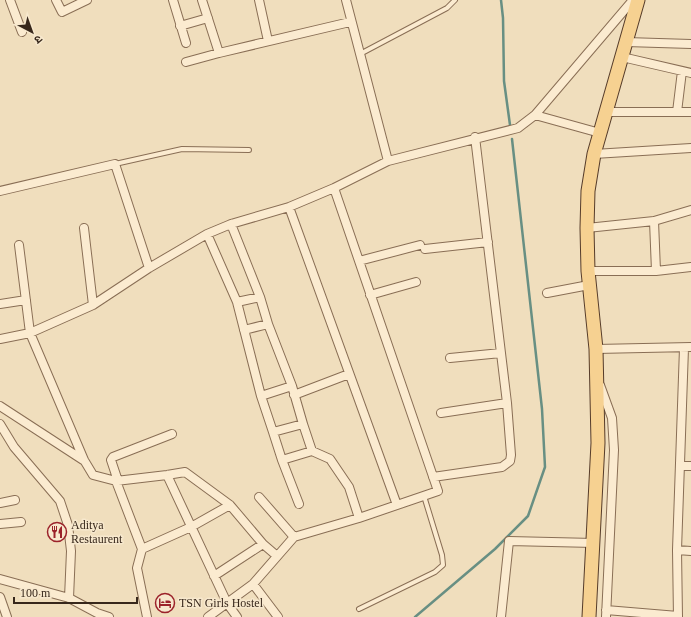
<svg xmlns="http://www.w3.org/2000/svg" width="691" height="617" viewBox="0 0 691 617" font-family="'Times New Roman','Noto Sans Devanagari',serif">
<rect width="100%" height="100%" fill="#f0debd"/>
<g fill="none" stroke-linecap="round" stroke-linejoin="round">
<!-- stream -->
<path stroke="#688f83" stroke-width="2.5" d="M 501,0 L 503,18 L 504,81 L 510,125
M 415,617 L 495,549 L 528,516 L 545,467 L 542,409 L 512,139"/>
<!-- lane casing -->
<g stroke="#896e55" stroke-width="6">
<path id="lane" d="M 360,54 L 447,8 L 455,0
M 115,164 L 182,149 L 249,150
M 359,609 L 435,572 L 443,565 L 442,555 L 424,496"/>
</g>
<!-- street casing -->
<g stroke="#896e55" stroke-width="10">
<path id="street" d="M 10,0 L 22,32
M 56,0 L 62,12 L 87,0
M 173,0 L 186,43
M 202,0 L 219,53
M 259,0 L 268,41
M 346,0 L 388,161
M 180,26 L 208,18
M 626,42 L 691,44
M 622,57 L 691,73
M 186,62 L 219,53 L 350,22
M 606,112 L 691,112
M 677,112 L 682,71
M 535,115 L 600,133
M 594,154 L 691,148
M 0,191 L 115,164 L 149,268
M 289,207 L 397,505
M 654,221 L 656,271
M 231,224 L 260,297
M 84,228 L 93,305
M 587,228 L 654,221 L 691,210
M 207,234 L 237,302
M 19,245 L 30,333 L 84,460 L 93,475 L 116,481 L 167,475 L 185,472 L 230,505 L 263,544 L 277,556
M 425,249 L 488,242
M 359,261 L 420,245
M 588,271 L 656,271 L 691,267
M 547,293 L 589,285
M 370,295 L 416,282
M 0,304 L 26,300
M 244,330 L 268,324 L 292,386
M 0,339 L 30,333 L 93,305 L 149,268 L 207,234 L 231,224 L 289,207 L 334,188 L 388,161 L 518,128 L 535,115 L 633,0
M 596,349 L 691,347
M 450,358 L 501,353
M 600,385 L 612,418 L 614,450 L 606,617
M 294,395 L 349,374
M 261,396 L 237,302 L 260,297 L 268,324
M 0,406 L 83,460
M 441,413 L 507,403 L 475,137
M 0,424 L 14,447 L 60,501 L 68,525 L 71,551 L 69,598
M 273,432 L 261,396 L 292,386 L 303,424
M 282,460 L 273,432 L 303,424 L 312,451
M 681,466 L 691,466
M 167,475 L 227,603 L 237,617
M 433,477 L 502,467 L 510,461 L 511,455 L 507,403
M 116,481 L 142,549 L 137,568 L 147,617
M 118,481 L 111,460 L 113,457 L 172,434
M 259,497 L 294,537
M 0,503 L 15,500
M 299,504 L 282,460 L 312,451 L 330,459 L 349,487 L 359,518
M 0,524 L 21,522
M 142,549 L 191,527 L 230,505
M 677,550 L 691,551
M 214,576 L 263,544
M 0,579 L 69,598 L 97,613 L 109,617
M 253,584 L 278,617
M 0,597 L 7,617
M 606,610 L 678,616
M 208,617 L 253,584 L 294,537 L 359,518 L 438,491 L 334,188
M 501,617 L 509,541 L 594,543
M 678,617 L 677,550 L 684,348"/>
</g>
<!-- primary casing -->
<g stroke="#563c2a" stroke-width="15">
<path id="primary" d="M 589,617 L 598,443 L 596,349 L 588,271 L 587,228 L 588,191 L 594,154 L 638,0"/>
</g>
<!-- lane -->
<use href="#lane" stroke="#fbebd0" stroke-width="4"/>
<!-- street -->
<use href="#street" stroke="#fbebd0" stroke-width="8"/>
<!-- primary -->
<use href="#primary" stroke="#f6d191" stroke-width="13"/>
</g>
<!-- icons -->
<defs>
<g id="restaurant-ring" transform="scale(1)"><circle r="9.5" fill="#f7e8cd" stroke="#9b222a" stroke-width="1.5"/><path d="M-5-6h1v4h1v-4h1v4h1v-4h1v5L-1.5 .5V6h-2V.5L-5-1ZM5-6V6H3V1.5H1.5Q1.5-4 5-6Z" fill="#9b222a"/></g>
<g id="hotel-ring" transform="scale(1)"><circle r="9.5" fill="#f7e8cd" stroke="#9b222a" stroke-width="1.5"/><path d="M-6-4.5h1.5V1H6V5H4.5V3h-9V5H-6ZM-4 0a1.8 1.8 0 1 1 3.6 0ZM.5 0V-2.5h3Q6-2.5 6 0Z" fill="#9b222a"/></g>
</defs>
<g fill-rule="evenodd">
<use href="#restaurant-ring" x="57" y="532"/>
<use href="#hotel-ring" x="165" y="603"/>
</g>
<g text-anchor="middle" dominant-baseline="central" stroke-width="3" stroke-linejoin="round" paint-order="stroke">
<!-- poi labels -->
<g font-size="12" fill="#37271b" stroke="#f7e8cd" text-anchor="start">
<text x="71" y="525">Aditya<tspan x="71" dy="14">Restaurent</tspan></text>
<text x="179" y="603">TSN Girls Hostel</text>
</g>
</g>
<!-- north arrow -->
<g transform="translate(32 32) rotate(139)" stroke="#f7e8cd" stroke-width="3" paint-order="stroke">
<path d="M0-3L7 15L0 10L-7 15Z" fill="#37271b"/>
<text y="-6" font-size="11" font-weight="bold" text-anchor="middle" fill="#37271b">उ</text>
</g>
<!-- scale -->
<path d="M14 597v6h123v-6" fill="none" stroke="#37271b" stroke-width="2"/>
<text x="20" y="597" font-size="12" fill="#37271b" stroke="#f7e8cd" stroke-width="3" paint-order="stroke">100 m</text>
</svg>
